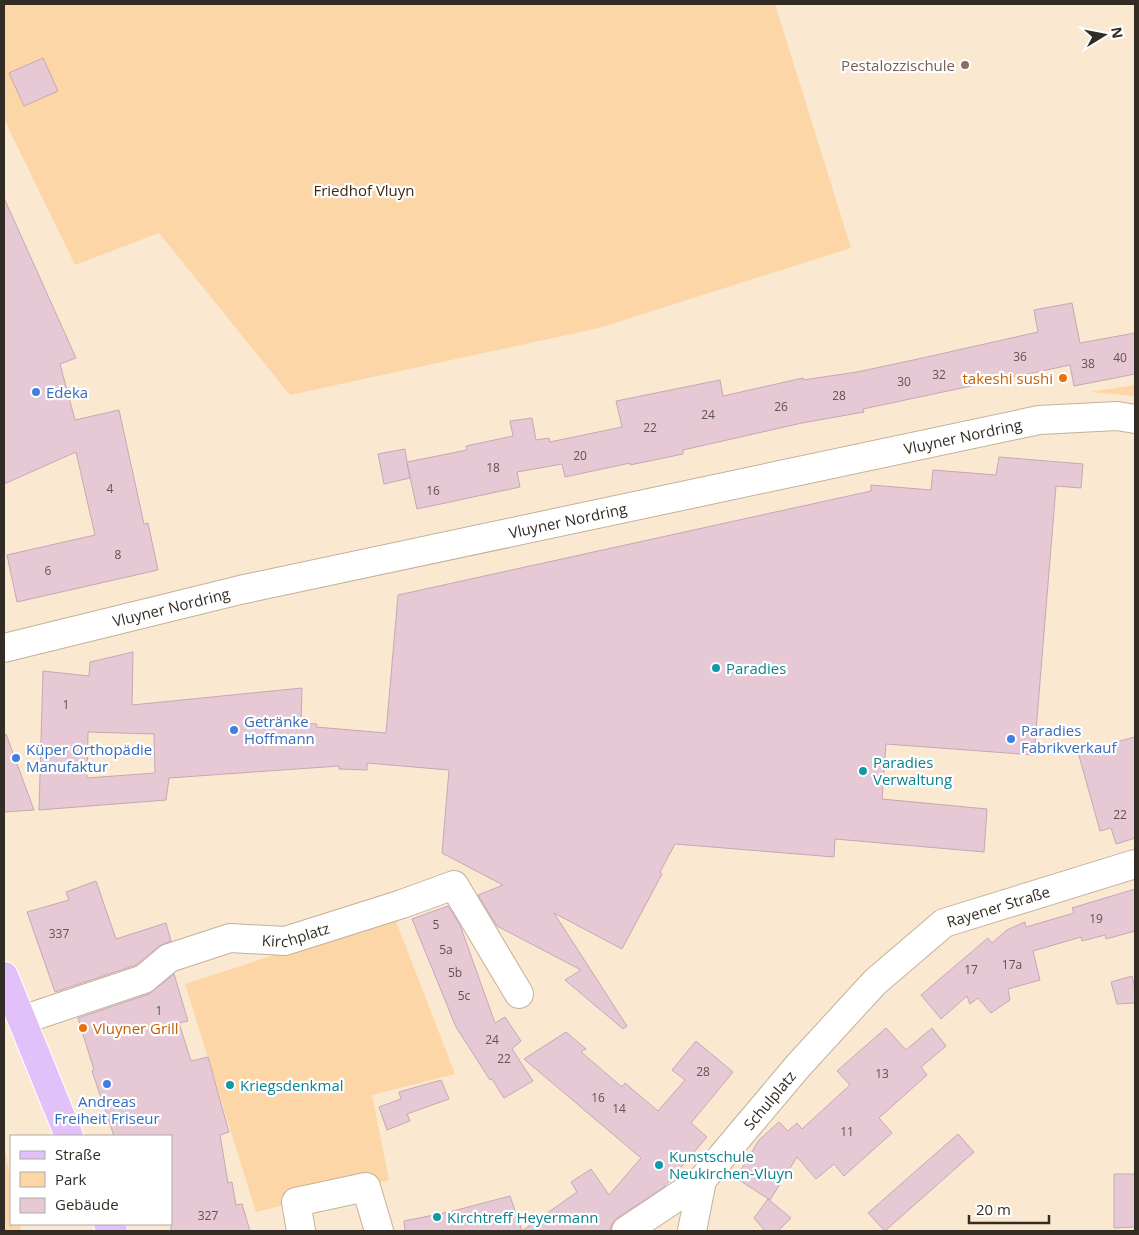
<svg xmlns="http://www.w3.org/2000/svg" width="1139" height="1235" viewBox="0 0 1139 1235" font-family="'Open Sans',sans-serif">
<rect width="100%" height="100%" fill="#fbe8d1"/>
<!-- green -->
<path fill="#fdd6a7" d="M 4,4 L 775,4 L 851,248 L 599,328 L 290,395 L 159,233 L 75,265 L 4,119 Z
M 1135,385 L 1135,396 L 1090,392 Z
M 394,916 L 455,1074 L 372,1095 L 389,1180 L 256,1212 L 185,984 Z
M 4,1145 L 11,1182 L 11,1224 L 20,1224 L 21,1231 L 4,1231 Z"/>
<!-- building -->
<path fill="#e6c9d5" stroke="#c4a8b5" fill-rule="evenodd" d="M 43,58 L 58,91 L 24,106 L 9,73 Z
M 4,198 L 76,358 L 60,364 L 75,420 L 119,410 L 144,524 L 148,523 L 158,570 L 17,602 L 7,555 L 95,535 L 76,452 L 4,484 Z
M 1072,303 L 1080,343 L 1135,333 L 1135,374 L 1074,386 L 1070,365 L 863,409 L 864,412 L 802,423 L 683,450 L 683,454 L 630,465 L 630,463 L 565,477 L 562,464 L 517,472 L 520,487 L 417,509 L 407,463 L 410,478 L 384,484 L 378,454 L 405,449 L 407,462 L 467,450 L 466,446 L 513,436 L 510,421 L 532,418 L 536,440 L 549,438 L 550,442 L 622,427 L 616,401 L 720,380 L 723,396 L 803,378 L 803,380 L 857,372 L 918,359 L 1038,332 L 1034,310 Z
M 999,457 L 1083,464 L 1081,488 L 1056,486 L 1034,755 L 886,744 L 882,799 L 987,809 L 984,852 L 835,839 L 834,857 L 675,844 L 660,872 L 662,874 L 622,949 L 554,913 L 627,1026 L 623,1029 L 565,980 L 581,970 L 497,926 L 478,895 L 503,885 L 442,853 L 449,770 L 367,763 L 367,770 L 339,769 L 339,766 L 169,778 L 166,800 L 39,810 L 43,671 L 89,676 L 90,662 L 133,652 L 132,705 L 302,688 L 301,723 L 317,724 L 316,727 L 386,733 L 398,595 L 871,491 L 871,485 L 931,490 L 933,470 L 996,475 ZM 88,732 L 154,734 L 155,773 L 87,778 Z
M 6,734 L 34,810 L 4,812 L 4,735 Z
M 1135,737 L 1135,838 L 1116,844 L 1111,828 L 1100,831 L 1078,752 Z
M 96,881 L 116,939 L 166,923 L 171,941 L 159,946 L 136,965 L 55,992 L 27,912 L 69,900 L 66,892 Z
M 1135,889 L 1135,931 L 1106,939 L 1105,935 L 1082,941 L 1081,937 L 1033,951 L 1040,980 L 1008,989 L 1010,1000 L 991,1013 L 978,998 L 970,1004 L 967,996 L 941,1019 L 921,995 L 988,938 L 992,943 L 1007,930 L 1025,922 L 1026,927 L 1074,913 L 1072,908 Z
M 448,906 L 460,925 L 495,1023 L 505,1017 L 521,1041 L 512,1049 L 533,1081 L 504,1098 L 492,1079 L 490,1080 L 456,1027 L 412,919 Z
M 174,974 L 188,1021 L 179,1023 L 191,1061 L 208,1057 L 218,1093 L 229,1132 L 220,1135 L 228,1183 L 232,1182 L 236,1205 L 242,1204 L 250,1231 L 171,1231 L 171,1136 L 114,1136 L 92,1071 L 94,1070 L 78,1018 L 149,994 Z
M 1132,976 L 1135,989 L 1135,1003 L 1117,1004 L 1111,982 Z
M 886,1028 L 906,1050 L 932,1028 L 946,1046 L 921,1067 L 927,1075 L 879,1118 L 892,1133 L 844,1176 L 834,1164 L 816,1179 L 797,1157 L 770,1200 L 736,1178 L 759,1140 L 779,1122 L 788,1131 L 797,1123 L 802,1129 L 850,1085 L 837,1071 Z
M 566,1032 L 586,1049 L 581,1052 L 622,1087 L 625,1083 L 658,1111 L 685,1080 L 672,1070 L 696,1041 L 733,1072 L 691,1123 L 707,1137 L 663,1188 L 617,1218 L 612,1224 L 610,1231 L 405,1231 L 404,1221 L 449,1212 L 510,1196 L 522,1231 L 577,1192 L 571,1182 L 591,1169 L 609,1195 L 641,1158 L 524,1059 Z
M 441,1080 L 449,1099 L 407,1114 L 410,1121 L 387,1130 L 379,1107 L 401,1099 L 399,1092 Z
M 958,1134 L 974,1152 L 885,1231 L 868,1213 Z
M 1114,1174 L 1135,1174 L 1135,1227 L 1114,1228 Z
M 768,1199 L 791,1218 L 778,1231 L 765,1231 L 754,1218 Z"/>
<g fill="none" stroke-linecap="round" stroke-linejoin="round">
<!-- minor casing -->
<g stroke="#c3b19b" stroke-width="30">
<g id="minor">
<path id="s1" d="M 4,648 L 240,590 L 1039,420 L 1117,416 L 1135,419"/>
<path id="s2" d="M 23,1022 L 37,1015 L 144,979 L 169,958 L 230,938 L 285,941 L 402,904 L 454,885 L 519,994"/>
<path d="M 301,1231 L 296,1202 L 366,1187 L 379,1231"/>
<path id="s3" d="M 626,1231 L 702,1180 L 798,1066 L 875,982 L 944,923 L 1135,864"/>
<path d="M 692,1231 L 702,1180"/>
</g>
</g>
<!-- major casing -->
<g stroke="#fff" stroke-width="30">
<path id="major" d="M 4,976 L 69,1136
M 108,1224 L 113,1231"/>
</g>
<!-- minor -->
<use href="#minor" stroke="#fff" stroke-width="28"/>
<!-- major -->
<use href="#major" stroke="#e2c0fa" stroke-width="28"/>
</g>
<!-- markers -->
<circle fill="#8d6e63" stroke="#fff" stroke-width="2" cx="965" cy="65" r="5"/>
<g fill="#e8710a" stroke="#fff" stroke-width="2">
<circle cx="1063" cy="378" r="5"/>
<circle cx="83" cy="1028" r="5"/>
</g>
<g fill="#3f7fe0" stroke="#fff" stroke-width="2">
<circle cx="36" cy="392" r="5"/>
<circle cx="234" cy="730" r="5"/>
<circle cx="1011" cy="739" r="5"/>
<circle cx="16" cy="758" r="5"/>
<circle cx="107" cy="1084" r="5"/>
</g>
<g fill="#0f9aa8" stroke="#fff" stroke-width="2">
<circle cx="716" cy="668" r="5"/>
<circle cx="863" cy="771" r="5"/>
<circle cx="230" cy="1085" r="5"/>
<circle cx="659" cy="1165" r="5"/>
<circle cx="437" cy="1217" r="5"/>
</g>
<g text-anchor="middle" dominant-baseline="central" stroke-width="4.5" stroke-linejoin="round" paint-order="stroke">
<!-- number labels -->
<g font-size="12" fill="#605350">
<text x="1020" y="356">36</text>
<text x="1120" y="357">40</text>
<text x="1088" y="363">38</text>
<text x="939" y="374">32</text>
<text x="904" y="381">30</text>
<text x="839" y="395">28</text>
<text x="781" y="406">26</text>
<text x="708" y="414">24</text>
<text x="650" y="427">22</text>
<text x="580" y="455">20</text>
<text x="493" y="467">18</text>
<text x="110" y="488">4</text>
<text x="433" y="490">16</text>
<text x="118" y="554">8</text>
<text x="48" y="570">6</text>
<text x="66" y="704">1</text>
<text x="1120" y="814">22</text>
<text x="1096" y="918">19</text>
<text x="436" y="924">5</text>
<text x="59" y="933">337</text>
<text x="446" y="949">5a</text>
<text x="1012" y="964">17a</text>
<text x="971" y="969">17</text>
<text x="455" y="972">5b</text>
<text x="464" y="995">5c</text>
<text x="159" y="1010">1</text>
<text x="492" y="1039">24</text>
<text x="504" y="1058">22</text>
<text x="703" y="1071">28</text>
<text x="882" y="1073">13</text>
<text x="598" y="1097">16</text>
<text x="619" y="1108">14</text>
<text x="847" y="1131">11</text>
<text x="208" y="1215">327</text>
</g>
<!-- education labels -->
<g font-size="15" fill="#785e54" stroke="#fff" text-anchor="end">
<text x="955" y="65">Pestalozzischule</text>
</g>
<!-- park labels -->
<g font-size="15" fill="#3c280d" stroke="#fff">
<text x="364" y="190">Friedhof Vluyn</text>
</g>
<!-- food labels -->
<g font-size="15" fill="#c56008" stroke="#fff" text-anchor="end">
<text x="1053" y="378">takeshi sushi</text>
<text x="93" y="1028" text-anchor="start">Vluyner Grill</text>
</g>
<!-- shop labels -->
<g font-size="15" fill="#366cbe" stroke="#fff" text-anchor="start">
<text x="46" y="392">Edeka</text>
<text x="244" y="721">Getränke<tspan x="244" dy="17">Hoffmann</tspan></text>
<text x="1021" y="730">Paradies<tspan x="1021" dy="17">Fabrikverkauf</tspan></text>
<text x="26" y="749">Küper Orthopädie<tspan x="26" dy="17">Manufaktur</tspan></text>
<text x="107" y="1101" text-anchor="middle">Andreas<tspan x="107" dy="17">Freiheit Friseur</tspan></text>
</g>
<!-- street labels -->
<g font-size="15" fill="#332c24" stroke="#fff">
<text stroke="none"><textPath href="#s1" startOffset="982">Vluyner Nordring</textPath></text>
<text stroke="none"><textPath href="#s1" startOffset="578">Vluyner Nordring</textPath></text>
<text stroke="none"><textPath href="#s1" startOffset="172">Vluyner Nordring</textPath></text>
<text stroke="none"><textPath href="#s3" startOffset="502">Rayener Straße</textPath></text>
<text stroke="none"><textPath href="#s2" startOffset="292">Kirchplatz</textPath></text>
<text stroke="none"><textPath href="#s3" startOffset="196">Schulplatz</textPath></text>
</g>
<!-- culture labels -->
<g font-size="15" fill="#0d838f" stroke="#fff" text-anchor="start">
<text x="726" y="668">Paradies</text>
<text x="873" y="762">Paradies<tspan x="873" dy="17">Verwaltung</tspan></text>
<text x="240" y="1085">Kriegsdenkmal</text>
<text x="669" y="1156">Kunstschule<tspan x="669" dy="17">Neukirchen-Vluyn</tspan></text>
<text x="447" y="1217">Kirchtreff Heyermann</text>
</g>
</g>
<!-- border -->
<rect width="1139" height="1235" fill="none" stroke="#332c24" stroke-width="10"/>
<!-- legend -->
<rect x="10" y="1135" width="162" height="90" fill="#ffffff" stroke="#adaba7"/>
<rect x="20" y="1151" width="25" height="8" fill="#e2c0fa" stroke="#adaba7"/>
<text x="55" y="1160" font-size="15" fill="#332c24">Straße</text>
<rect x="20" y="1172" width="25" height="15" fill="#fdd6a7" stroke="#adaba7"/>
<text x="55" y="1185" font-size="15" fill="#332c24">Park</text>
<rect x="20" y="1198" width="25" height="15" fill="#e6c9d5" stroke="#adaba7"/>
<text x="55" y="1210" font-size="15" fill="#332c24">Gebäude</text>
<!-- north arrow -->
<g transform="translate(1104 35) rotate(80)" stroke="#ffffff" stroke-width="4" paint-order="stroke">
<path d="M0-4L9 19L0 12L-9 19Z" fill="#332c24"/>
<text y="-8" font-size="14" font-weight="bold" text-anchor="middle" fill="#332c24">N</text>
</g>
<!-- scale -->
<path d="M969 1215v8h80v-8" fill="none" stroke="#332c24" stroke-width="2.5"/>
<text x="976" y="1215" font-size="15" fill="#332c24" stroke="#ffffff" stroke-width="4" paint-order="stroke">20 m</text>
</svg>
